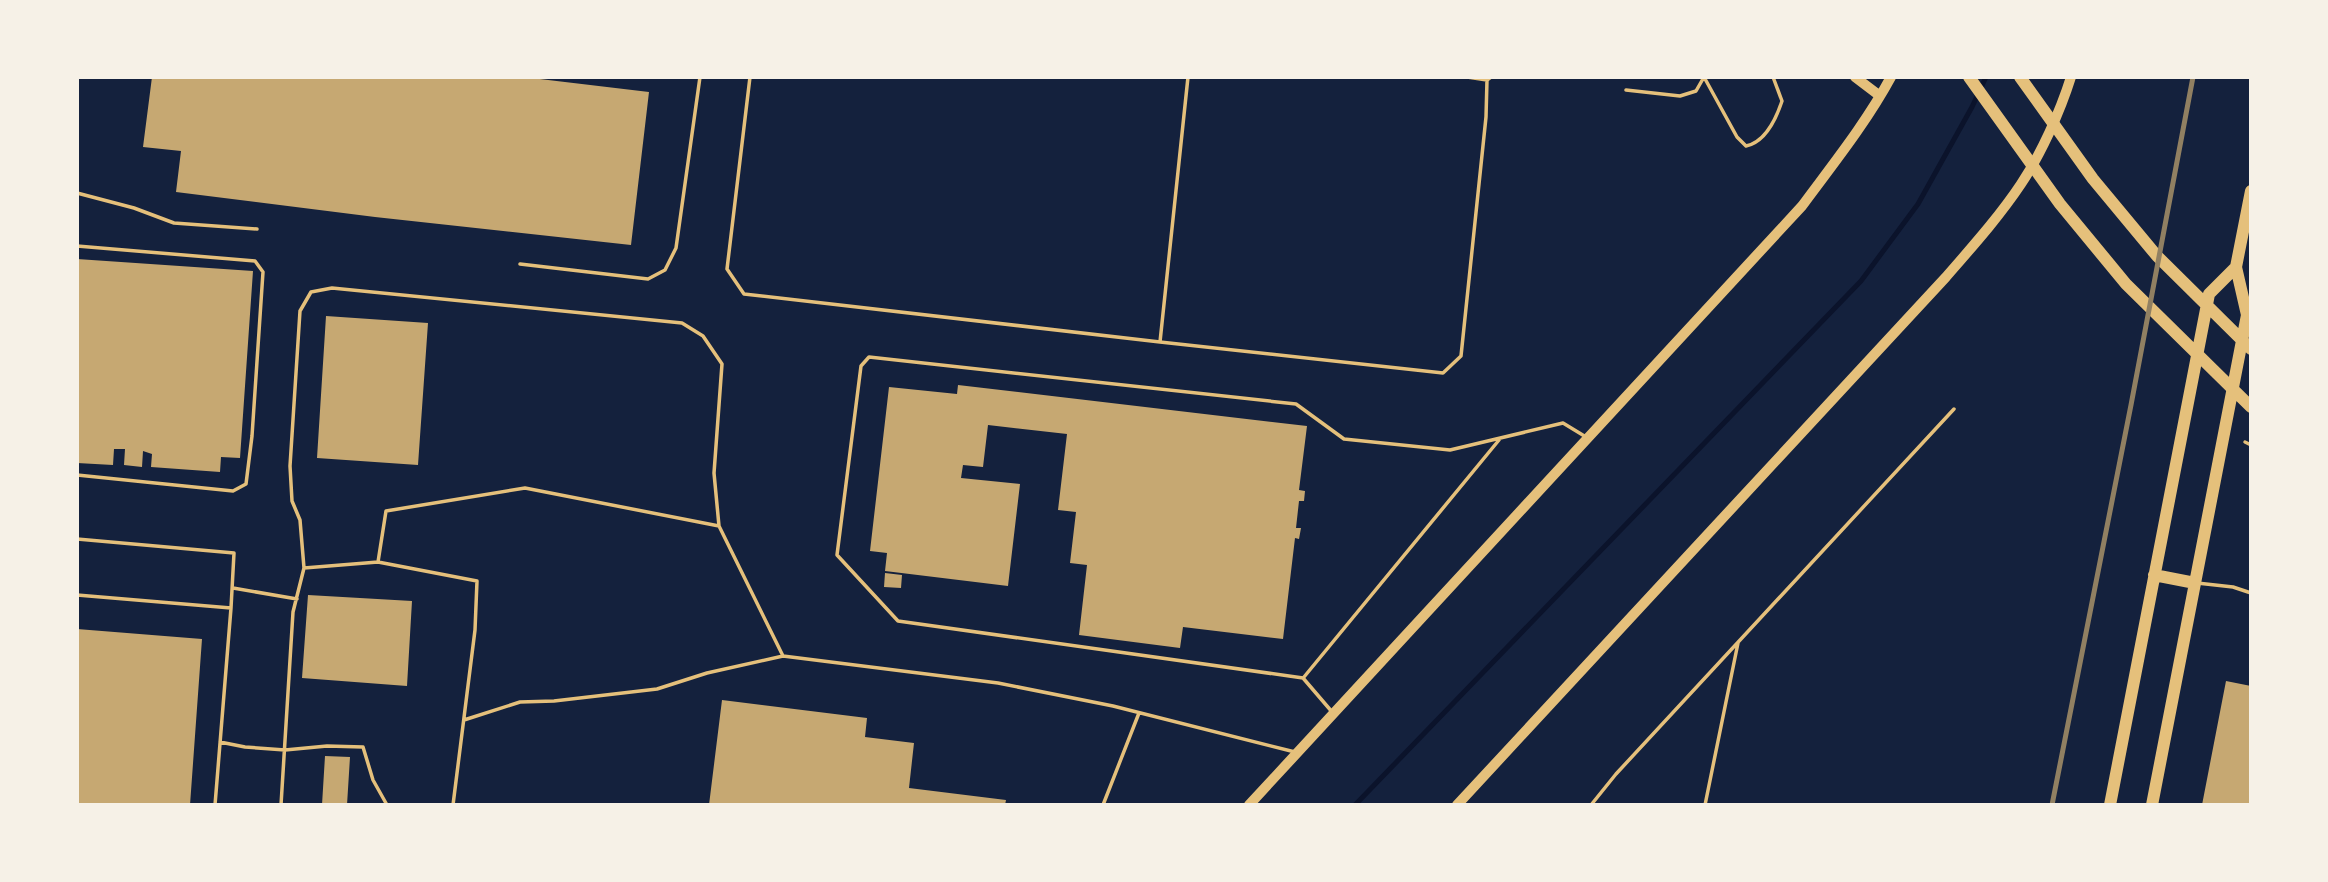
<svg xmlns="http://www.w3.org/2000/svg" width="2328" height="882" viewBox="0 0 2328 882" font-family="Poppins,sans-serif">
<rect width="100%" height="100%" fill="#14213d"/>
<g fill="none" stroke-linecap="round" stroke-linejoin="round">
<!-- stream -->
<path stroke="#0b132b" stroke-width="5" d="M 1355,805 L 1861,281 L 1918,204 L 1972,107 L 1986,77"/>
</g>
<!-- building -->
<path fill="#c6a872" d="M 152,77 L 523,77 L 649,92 L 631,245 L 375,217 L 176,192 L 181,151 L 143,147 Z
M 77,259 L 253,271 L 240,458 L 221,457 L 220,472 L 151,467 L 152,454 L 143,451 L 142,467 L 124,465 L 125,449 L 114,449 L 113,465 L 77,463 Z
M 326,316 L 428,323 L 418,465 L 317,458 Z
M 958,385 L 1307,426 L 1299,490 L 1305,491 L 1304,501 L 1299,501 L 1296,528 L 1301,528 L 1299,539 L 1295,538 L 1283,639 L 1183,627 L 1180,648 L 1079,635 L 1087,565 L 1070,563 L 1076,512 L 1058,510 L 1067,434 L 988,425 L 983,467 L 963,465 L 961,478 L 1020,484 L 1008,586 L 885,571 L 887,553 L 870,551 L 889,387 L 957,394 Z
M 885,573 L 902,575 L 901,588 L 884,587 Z
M 308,595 L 412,601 L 407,686 L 302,678 Z
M 77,629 L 202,639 L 190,805 L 77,805 Z
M 2226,681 L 2251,686 L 2251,805 L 2202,805 Z
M 722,700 L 867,718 L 865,737 L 914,743 L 909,788 L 1006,800 L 1005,805 L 709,805 Z
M 325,756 L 350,757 L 347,805 L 322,805 Z"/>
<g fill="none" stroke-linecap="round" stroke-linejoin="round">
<!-- path -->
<path stroke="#e5c07b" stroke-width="3.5" d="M 2245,442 L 2251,445"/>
<!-- service -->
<path stroke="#e5c07b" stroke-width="3.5" d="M 750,77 L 727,269 L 744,294 L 1160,342
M 1188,77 L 1160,342 L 1443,373 L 1461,356 L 1486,117 L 1487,80 L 1491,77
M 1467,77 L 1487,80
M 1704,77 L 1737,137 L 1746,146 C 1765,142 1776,119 1782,101 L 1773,77
M 1626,90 L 1680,96 L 1696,91 L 1704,77
M 77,193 L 134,208 L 174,223 L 257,229
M 77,246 L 255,261 L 263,272 L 252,436 L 246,484 L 233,491 L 77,475
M 520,264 L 648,279 L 665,270 L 676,248 L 700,77
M 77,539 L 234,553 L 231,608
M 304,568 L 300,520 L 292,501 L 290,466 L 300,311 L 311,292 L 332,288 L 682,323 L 703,336 L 722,364 L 714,473 L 719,526
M 2197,583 L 2233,587 L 2251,593
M 233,588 L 297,599
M 77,595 L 231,608 L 215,805
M 1304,677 L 1499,440
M 1333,713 L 1303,678 L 898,621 L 837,555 L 861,366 L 869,357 L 1296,404 L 1344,439 L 1450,450 L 1563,423 L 1586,437
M 464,720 L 520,702 L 554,701 L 657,689 L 707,673 L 783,656 L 998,683 L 1113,706 L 1295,752
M 220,742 L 245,747 L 285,750 L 327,746 L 363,747 L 373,780 L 387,805
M 281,805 L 293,612 L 304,568 L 378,562
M 453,805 L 475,630 L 477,581 L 378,562 L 386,511 L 525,488 L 719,526 L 783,656
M 1103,805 L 1139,713
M 1591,805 L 1616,774 L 1954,409
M 1705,805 L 1738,643"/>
<!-- tertiary -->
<path stroke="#e5c07b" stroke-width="10" d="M 1855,77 L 1880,96
M 1249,805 L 1802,206 C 1833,164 1866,123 1891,77
M 1457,805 L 1946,277 C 1972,247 1999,217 2021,184 C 2041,154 2060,112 2071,77"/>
<!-- primary -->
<path stroke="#e5c07b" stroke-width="12" d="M 1969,77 L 2060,204 L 2126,284 L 2251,407
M 2020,77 L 2093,179 L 2157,256 L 2251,349
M 2154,575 L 2195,583
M 2110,805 L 2209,294 L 2236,267
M 2152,805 L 2247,315 L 2236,267 L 2251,191"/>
<!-- rail -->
<path stroke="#918062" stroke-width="5" d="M 2052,805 L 2131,405 L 2193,77"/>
</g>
<!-- border -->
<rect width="2328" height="882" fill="none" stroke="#f6f1e7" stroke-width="158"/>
</svg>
